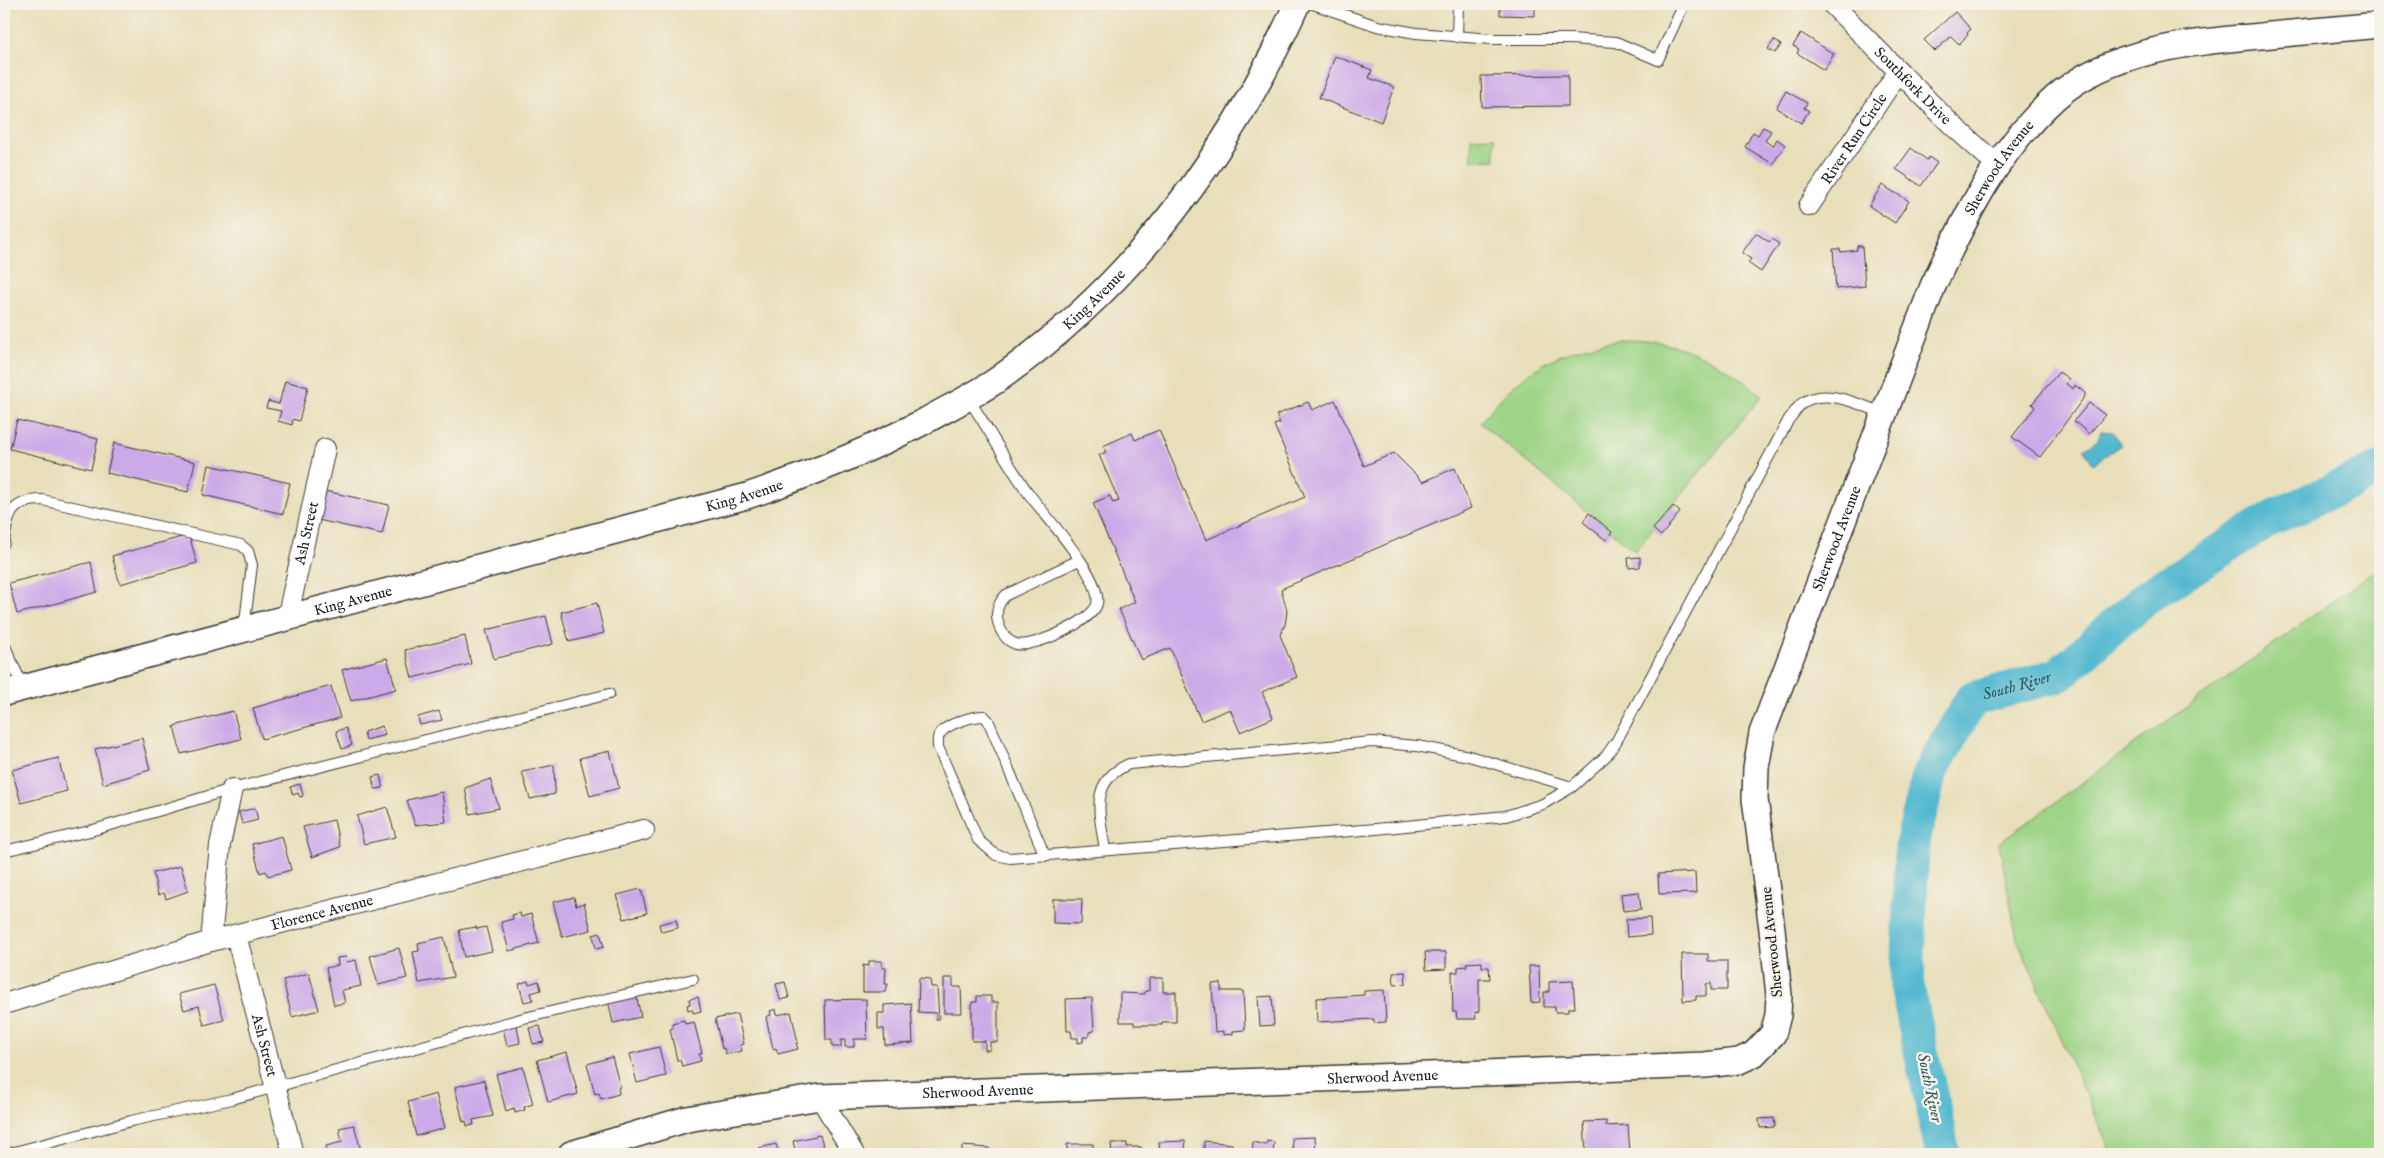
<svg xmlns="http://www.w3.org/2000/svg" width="2384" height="1158" viewBox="0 0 2384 1158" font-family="'IM FELL English',serif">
<rect width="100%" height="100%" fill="#f7f3e8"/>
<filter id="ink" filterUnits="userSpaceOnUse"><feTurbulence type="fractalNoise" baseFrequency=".02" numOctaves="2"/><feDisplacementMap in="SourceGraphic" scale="10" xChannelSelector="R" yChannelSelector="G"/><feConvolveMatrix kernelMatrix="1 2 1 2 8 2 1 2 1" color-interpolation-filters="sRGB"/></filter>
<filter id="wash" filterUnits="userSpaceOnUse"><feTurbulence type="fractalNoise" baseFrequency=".0096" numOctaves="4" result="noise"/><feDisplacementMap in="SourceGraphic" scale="20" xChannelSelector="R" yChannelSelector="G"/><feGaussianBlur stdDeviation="1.12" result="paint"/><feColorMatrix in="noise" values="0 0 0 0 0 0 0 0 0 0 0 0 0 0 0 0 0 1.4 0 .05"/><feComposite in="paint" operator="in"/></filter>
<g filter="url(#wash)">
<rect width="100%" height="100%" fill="#e8dfba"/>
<!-- green -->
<path fill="#9dd486" stroke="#5c7851" d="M 1495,137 L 1495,160 L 1472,161 L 1471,138 Z
M 1619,340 C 1679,339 1717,358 1762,396 L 1635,551 L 1480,423 C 1519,373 1555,349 1619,340 Z
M 2380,567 L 2380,1154 L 2112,1154 L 2017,939 L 1999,843 Z"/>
<!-- water -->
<path fill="#51b8d0" stroke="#366a76" d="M 2101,431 L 2113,432 L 2121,445 L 2093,464 L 2084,449 L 2098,440 Z"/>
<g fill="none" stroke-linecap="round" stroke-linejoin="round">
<!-- river -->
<path stroke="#51b8d0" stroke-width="35" id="s1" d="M 1943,1154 L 1907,986 L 1912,845 L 1930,772 L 1972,699 L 2059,675 L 2146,597 L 2274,517 L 2380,469"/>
</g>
<g id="blocks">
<!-- building -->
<path fill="#cca9e8" d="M 1500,4 L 1535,4 L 1535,16 L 1500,15 Z
M 1955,12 L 1971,29 L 1967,33 L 1968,35 L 1959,44 L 1951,36 L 1935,51 L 1924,40 Z
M 1801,33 L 1834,54 L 1824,70 L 1797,53 L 1799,49 L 1793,46 Z
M 1774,40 L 1781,45 L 1775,53 L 1768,49 Z
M 1335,56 L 1372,70 L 1369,78 L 1394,87 L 1381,122 L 1319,98 Z
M 1568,75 L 1568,106 L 1482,107 L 1481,76 Z
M 1786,91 L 1807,103 L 1804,108 L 1809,111 L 1801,123 L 1776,108 Z
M 1763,127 L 1771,131 L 1765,141 L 1773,146 L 1777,139 L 1785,145 L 1773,164 L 1745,147 L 1753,132 L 1758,135 Z
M 1911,148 L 1927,160 L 1929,157 L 1937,163 L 1921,186 L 1896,169 Z
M 1882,185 L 1909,201 L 1895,223 L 1869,206 Z
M 1756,233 L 1769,242 L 1772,239 L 1779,244 L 1761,272 L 1748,263 L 1751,259 L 1742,253 Z
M 1857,246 L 1862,246 L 1865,286 L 1836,289 L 1833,249 L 1840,249 L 1841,252 L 1857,250 Z
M 2059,372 L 2069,379 L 2066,384 L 2073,389 L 2075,385 L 2085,393 L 2085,396 L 2040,457 L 2012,437 L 2035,407 L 2032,404 Z
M 285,381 L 308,387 L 299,421 L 293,419 L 292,425 L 278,421 L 281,411 L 266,408 L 268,401 L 279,404 Z
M 1335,400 L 1364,466 L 1394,453 L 1423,482 L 1455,468 L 1471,508 L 1281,589 L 1287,611 L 1285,625 L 1280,635 L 1297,677 L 1262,692 L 1273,718 L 1240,732 L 1230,709 L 1201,721 L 1170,648 L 1141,660 L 1119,609 L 1135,602 L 1093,503 L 1110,496 L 1113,503 L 1119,501 L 1099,455 L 1106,452 L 1103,446 L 1132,433 L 1135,440 L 1159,430 L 1206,540 L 1305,497 L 1274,425 L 1280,423 L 1276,415 L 1308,402 L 1312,410 Z
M 2089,403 L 2105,415 L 2089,434 L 2074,421 Z
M 17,420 L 98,439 L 91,469 L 10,449 Z
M 114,443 L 195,462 L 188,492 L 107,473 Z
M 209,465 L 290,483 L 283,514 L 203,495 Z
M 325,491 L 389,505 L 382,534 L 318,520 Z
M 1673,506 L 1680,512 L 1661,536 L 1653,529 Z
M 1589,513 L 1612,532 L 1606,540 L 1583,522 Z
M 189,535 L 197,563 L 120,584 L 112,556 Z
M 1640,557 L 1640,567 L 1629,568 L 1628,558 Z
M 91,562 L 97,592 L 17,614 L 9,583 Z
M 597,603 L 604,633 L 569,642 L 561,612 Z
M 546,616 L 553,644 L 494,659 L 486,630 Z
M 465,636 L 471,664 L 412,678 L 405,650 Z
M 387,658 L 396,689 L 351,701 L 342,670 Z
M 331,686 L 340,718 L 262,739 L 253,708 Z
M 233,711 L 241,739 L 181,754 L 174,726 Z
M 439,711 L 442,720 L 420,725 L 418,717 Z
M 382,726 L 385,735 L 366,740 L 364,732 Z
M 346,728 L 352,745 L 342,749 L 336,731 Z
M 142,738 L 150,770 L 103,784 L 95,749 Z
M 610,751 L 619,788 L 590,796 L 580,758 Z
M 58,758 L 67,791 L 21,803 L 12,770 Z
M 554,765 L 555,794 L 530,799 L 522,772 Z
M 380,775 L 383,788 L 375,789 L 372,777 Z
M 490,779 L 499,808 L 470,814 L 465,788 Z
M 300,784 L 303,796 L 300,797 L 298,793 L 293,795 L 290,787 Z
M 442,792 L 446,822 L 415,825 L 407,800 Z
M 387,807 L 396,837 L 364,844 L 357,816 Z
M 255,808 L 258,820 L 242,824 L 239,812 Z
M 334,820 L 340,847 L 312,857 L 303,827 Z
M 282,836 L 291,870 L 268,876 L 266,871 L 260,873 L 252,844 Z
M 181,866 L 188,891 L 166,899 L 164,893 L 158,895 L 153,873 Z
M 1695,872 L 1696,893 L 1659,894 L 1658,874 Z
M 641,889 L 647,913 L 624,919 L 617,895 Z
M 1639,892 L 1641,909 L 1623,911 L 1621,894 Z
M 574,897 L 576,906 L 584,903 L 591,930 L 562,937 L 553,902 Z
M 1053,899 L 1082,899 L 1081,924 L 1053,923 Z
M 520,913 L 521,917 L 531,914 L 539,943 L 509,951 L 501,922 L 513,919 L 512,915 Z
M 1650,918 L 1651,935 L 1627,937 L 1626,919 Z
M 676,920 L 678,928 L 661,932 L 659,924 Z
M 476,927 L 477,929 L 486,927 L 492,951 L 464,957 L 459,930 Z
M 600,933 L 604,947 L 596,949 L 593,935 Z
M 444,937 L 453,977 L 419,983 L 413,952 L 419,951 L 418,943 Z
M 399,948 L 407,978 L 378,985 L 370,956 Z
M 1425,952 L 1446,952 L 1446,969 L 1426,970 Z
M 1682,954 L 1708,954 L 1708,961 L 1727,961 L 1727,990 L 1711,990 L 1711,983 L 1706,984 L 1706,996 L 1696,996 L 1696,1000 L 1683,1001 Z
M 346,957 L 347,962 L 356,960 L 361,986 L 342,990 L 345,1003 L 334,1005 L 326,968 L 338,965 L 337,958 Z
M 869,961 L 882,961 L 882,968 L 886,968 L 885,984 L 888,984 L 885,992 L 863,992 L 863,965 L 869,966 Z
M 1482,962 L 1482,967 L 1489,967 L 1490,979 L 1479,979 L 1479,1012 L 1475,1012 L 1476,1019 L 1457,1019 L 1456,1012 L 1453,1012 L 1452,972 L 1458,972 L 1458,967 L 1467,966 L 1466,963 Z
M 1529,966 L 1539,966 L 1540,1002 L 1531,1003 Z
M 1405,972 L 1406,984 L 1394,985 L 1393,973 Z
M 309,973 L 319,1010 L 292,1017 L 283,980 Z
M 919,978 L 930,979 L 931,987 L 937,987 L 939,1019 L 936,1019 L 936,1013 L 918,1012 Z
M 944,978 L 953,978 L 953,987 L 961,987 L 962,1013 L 944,1013 Z
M 1149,978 L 1163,978 L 1163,992 L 1176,992 L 1176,1022 L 1162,1022 L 1162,1025 L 1134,1025 L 1134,1022 L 1120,1022 L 1120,993 L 1145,994 L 1145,991 L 1149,991 Z
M 528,981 L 529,984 L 539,981 L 541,990 L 531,993 L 533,1000 L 524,1002 L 519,984 Z
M 1573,981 L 1575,1008 L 1568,1008 L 1568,1012 L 1555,1012 L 1555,1007 L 1544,1007 L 1544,992 L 1549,992 L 1549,982 Z
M 785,982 L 789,998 L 780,1000 L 776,984 Z
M 1221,983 L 1221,991 L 1243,991 L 1245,1030 L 1233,1031 L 1233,1034 L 1223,1035 L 1223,1031 L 1215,1032 L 1212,984 Z
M 214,985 L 224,1020 L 204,1025 L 199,1006 L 184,1010 L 179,994 Z
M 1384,990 L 1386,1022 L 1374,1023 L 1374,1019 L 1317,1022 L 1316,998 L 1364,995 L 1364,991 Z
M 636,994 L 641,1017 L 613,1023 L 608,1000 Z
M 977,996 L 991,996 L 991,1002 L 998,1002 L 998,1042 L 990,1042 L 990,1050 L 985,1050 L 985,1041 L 972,1041 L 972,1002 L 977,1002 Z
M 1272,996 L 1274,1025 L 1260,1026 L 1258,997 Z
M 698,997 L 701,1011 L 693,1013 L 692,1009 L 688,1010 L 687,1005 L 690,1004 L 689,999 Z
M 1092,998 L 1094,1031 L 1089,1032 L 1089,1037 L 1083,1037 L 1083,1042 L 1078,1043 L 1078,1038 L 1072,1038 L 1071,1031 L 1067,1031 L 1066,999 Z
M 866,999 L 867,1039 L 854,1039 L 854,1047 L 845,1047 L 845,1040 L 841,1040 L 841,1047 L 832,1047 L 832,1040 L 826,1040 L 825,1000 Z
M 911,1003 L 913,1043 L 885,1045 L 884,1029 L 878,1029 L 878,1013 L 884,1013 L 884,1005 Z
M 776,1009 L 777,1015 L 791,1012 L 798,1043 L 796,1043 L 798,1049 L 778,1054 L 776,1048 L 773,1049 L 766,1017 L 771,1015 L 770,1011 Z
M 737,1014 L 744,1044 L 740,1045 L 742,1051 L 726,1054 L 724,1048 L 722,1049 L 715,1019 Z
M 684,1020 L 685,1024 L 694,1022 L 702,1053 L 699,1054 L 701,1061 L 682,1066 L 680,1060 L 677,1060 L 670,1029 L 673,1028 L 672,1023 Z
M 517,1025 L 520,1043 L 507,1046 L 503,1028 Z
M 540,1026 L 544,1042 L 533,1044 L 529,1028 Z
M 659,1047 L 666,1076 L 637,1083 L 630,1054 Z
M 567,1052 L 578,1094 L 548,1102 L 537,1060 Z
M 612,1057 L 620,1087 L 618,1088 L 619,1094 L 601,1099 L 599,1093 L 595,1094 L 587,1064 Z
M 523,1067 L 533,1104 L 524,1107 L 525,1110 L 515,1113 L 514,1108 L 506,1111 L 496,1074 Z
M 484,1080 L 493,1116 L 473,1120 L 474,1125 L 467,1126 L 466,1121 L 463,1122 L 455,1087 Z
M 436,1094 L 445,1128 L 416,1136 L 408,1102 Z
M 1774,1118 L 1775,1127 L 1760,1128 L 1759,1119 Z
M 1606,1121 L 1606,1126 L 1628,1125 L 1630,1153 L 1586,1154 L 1584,1122 Z
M 354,1125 L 362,1154 L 327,1154 L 326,1146 L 342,1142 L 339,1128 Z
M 820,1135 L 826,1154 L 796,1154 L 793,1141 Z
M 1315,1137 L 1316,1154 L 1293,1154 L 1292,1138 Z
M 1185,1141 L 1186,1154 L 1160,1154 L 1159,1142 Z
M 1204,1141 L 1232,1144 L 1232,1154 L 1204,1154 Z
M 1267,1141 L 1274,1142 L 1273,1154 L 1252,1154 L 1253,1142 L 1266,1145 Z
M 1111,1143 L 1127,1143 L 1127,1147 L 1141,1147 L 1141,1154 L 1112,1154 Z
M 776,1144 L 779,1154 L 761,1154 L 759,1148 Z
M 1067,1144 L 1093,1144 L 1093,1154 L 1067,1154 Z
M 962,1146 L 989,1148 L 989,1154 L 962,1154 Z
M 922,1150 L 922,1154 L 905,1154 L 905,1151 Z
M 1014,1150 L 1039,1151 L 1039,1154 L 1014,1154 Z"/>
</g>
</g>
<g filter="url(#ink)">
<use href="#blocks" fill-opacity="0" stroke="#3b3934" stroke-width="1"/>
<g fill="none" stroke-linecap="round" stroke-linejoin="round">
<!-- service casing -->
<g stroke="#3b3934" stroke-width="12">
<path id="service" d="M 1313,4 L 1377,26 L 1416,33 L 1492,39 L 1570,39 L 1616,42 L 1658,60 L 1684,4
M 1457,37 L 1458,4
M 968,398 C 989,430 1007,463 1029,494 C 1045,516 1103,578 1097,604 C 1093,621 1032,649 1016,644 C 1006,641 1000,631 998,622 C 995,611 998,603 1006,595 L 1079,560
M 4,543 C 7,516 11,500 42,500 L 241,545 L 248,551 L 252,565 L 244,629
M 4,644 L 23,687
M 1105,850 C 1100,814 1088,782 1129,764 L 1372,742 L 1417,746 L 1469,756 L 1572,787
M 4,851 L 90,831 L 232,789 L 609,694
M 1045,856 L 988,720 L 984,716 C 973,716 945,724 939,735 C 937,739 938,742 938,747 L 978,840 L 996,855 L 1010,858 L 1376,829 L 1506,816 L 1543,804 L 1572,787 L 1606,756 L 1616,742 L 1789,419 C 1793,415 1797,408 1801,404 C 1824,386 1860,405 1883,413
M 7,1154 L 131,1121 L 232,1099 L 524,1018 L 693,979"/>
</g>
<!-- minor casing -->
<g stroke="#3b3934" stroke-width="22">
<g id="minor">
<path id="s2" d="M 1832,4 L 1950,123 L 1997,165"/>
<path id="s3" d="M 1809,206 L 1899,71"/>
<path id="s4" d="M 287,619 L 325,449"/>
<path id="s5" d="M 236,935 L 293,1154"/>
<path d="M 211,941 L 220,845 L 232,789"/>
<path id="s6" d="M 4,1004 L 211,941 L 644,830"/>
<path d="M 820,1097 L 854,1154"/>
</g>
</g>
<!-- tertiary casing -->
<g stroke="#3b3934" stroke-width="28">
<g id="tertiary">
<path id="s7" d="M 4,693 L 747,496 C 812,474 866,452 927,420 C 950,407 975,395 997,380 C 1134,284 1229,155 1297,4"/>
<path id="s8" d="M 571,1154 L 687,1119 L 820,1097 L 1705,1065 L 1739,1061 L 1754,1054 L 1773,1034 L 1778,1015 L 1779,995 L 1772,929 L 1755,799 L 1756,768 L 1762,733 L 1933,286 C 1965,217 1998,149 2056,97 C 2113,47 2199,42 2271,35 C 2307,32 2344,28 2380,25"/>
</g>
</g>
<!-- service -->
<use href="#service" stroke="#fff" stroke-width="10"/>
<!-- minor -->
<use href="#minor" stroke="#fff" stroke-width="20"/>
<!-- tertiary -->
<use href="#tertiary" stroke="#fff" stroke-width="25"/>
</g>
</g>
<g text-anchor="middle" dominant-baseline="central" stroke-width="5" stroke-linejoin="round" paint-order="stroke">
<!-- street labels -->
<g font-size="15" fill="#1c1c1c" stroke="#f7f3e8">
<text stroke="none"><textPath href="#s2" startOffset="115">Southfork Drive</textPath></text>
<text stroke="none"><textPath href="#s3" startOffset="81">River Run Circle</textPath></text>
<text stroke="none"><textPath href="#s8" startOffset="2138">Sherwood Avenue</textPath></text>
<text stroke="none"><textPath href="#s7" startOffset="1171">King Avenue</textPath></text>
<text stroke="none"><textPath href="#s7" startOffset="766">King Avenue</textPath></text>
<text stroke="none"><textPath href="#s4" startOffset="88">Ash Street</textPath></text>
<text stroke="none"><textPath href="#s8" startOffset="1732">Sherwood Avenue</textPath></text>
<text stroke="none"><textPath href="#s7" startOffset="361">King Avenue</textPath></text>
<text stroke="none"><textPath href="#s6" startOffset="331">Florence Avenue</textPath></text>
<text transform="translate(1772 942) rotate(-96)">Sherwood Avenue</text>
<text stroke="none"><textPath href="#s5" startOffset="114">Ash Street</textPath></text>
<text stroke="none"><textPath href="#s8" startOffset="819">Sherwood Avenue</textPath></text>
<text stroke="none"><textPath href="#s8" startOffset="414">Sherwood Avenue</textPath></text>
</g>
<!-- water labels -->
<g font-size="16" font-style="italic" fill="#315a64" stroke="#f7f3e8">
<text stroke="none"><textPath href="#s1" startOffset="519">South River</textPath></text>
<text transform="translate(1929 1088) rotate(78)">South River</text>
</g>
</g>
<!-- margin -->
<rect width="2384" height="1158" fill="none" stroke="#f7f3e8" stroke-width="20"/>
</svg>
